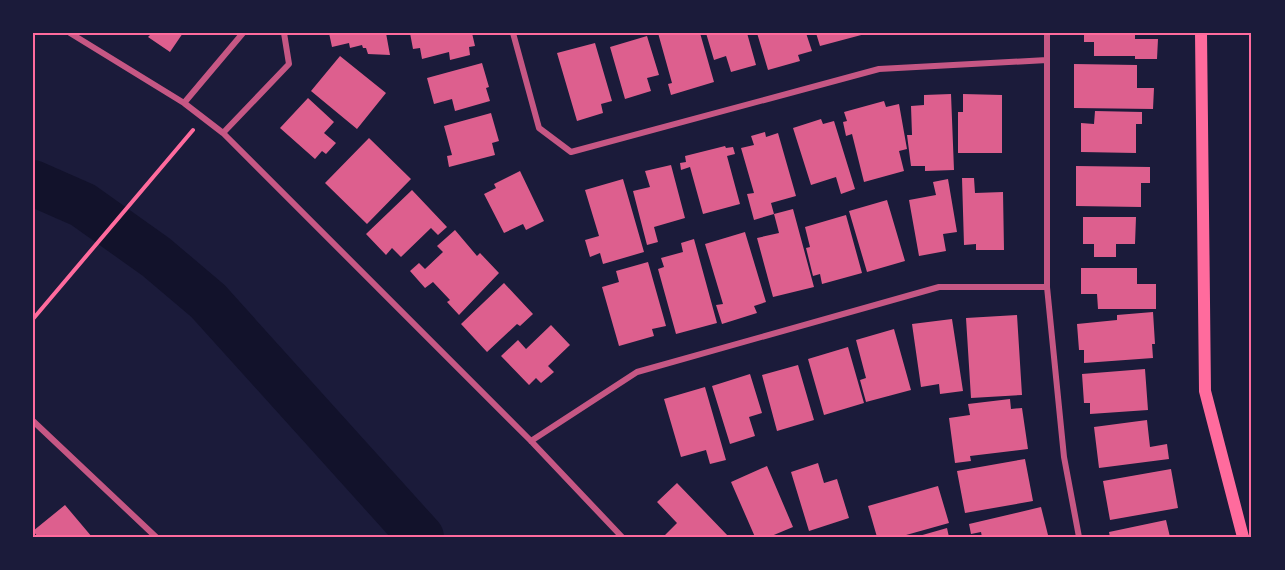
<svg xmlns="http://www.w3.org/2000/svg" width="1285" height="570" viewBox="0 0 1285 570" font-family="Montserrat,sans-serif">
<rect width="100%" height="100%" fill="#1b1b3a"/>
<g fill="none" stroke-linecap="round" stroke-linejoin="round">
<!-- river -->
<path stroke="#12122b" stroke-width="46" d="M 33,183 L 83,205 L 156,257 L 208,301 L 421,537"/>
</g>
<!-- building -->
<path fill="#dd5f8e" d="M 148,33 L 183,33 L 170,52 L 148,37 L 150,35 Z
M 329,33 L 386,33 L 390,55 L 368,54 L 366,48 L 363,48 L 362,45 L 350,48 L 349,43 L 332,47 Z
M 410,33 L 472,33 L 475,46 L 469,47 L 470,55 L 450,60 L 449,52 L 422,59 L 420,48 L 413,49 Z
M 658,33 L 700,33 L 714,82 L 671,95 L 668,84 L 672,83 Z
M 706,33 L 747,33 L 756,65 L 731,72 L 726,56 L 714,60 Z
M 757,33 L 806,33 L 812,51 L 798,55 L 800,61 L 768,70 Z
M 816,33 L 865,33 L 865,34 L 820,46 Z
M 1084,33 L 1135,33 L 1135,39 L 1158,39 L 1157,59 L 1135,59 L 1135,56 L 1094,56 L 1094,42 L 1084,42 Z
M 647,36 L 659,75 L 647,78 L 651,91 L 625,99 L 610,47 Z
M 595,43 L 612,101 L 601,104 L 603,113 L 577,121 L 557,53 Z
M 340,56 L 386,93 L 357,129 L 311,91 Z
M 482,63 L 489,87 L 486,88 L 490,101 L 455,111 L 452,99 L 434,104 L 427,78 Z
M 1074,64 L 1137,65 L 1137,88 L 1154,88 L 1153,109 L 1074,108 Z
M 951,94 L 954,170 L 925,171 L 925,166 L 911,166 L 907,135 L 912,135 L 911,106 L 924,105 L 924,95 Z
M 963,94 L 1002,95 L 1002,153 L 958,153 L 958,112 L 963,112 Z
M 308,98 L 334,122 L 324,133 L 336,143 L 326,154 L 322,151 L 315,159 L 280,128 Z
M 884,101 L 886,107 L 899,104 L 907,149 L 899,151 L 904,171 L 864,182 L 852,134 L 846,136 L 843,122 L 847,121 L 844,112 Z
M 1095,111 L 1142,112 L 1142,124 L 1136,124 L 1136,153 L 1081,152 L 1081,123 L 1094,124 Z
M 491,113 L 499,141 L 492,143 L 495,155 L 449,167 L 447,156 L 452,155 L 444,126 Z
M 821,119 L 823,124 L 834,121 L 855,189 L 841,194 L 836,177 L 811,185 L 793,128 Z
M 765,132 L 766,137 L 778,133 L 796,196 L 771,203 L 774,214 L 754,220 L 747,194 L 754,193 L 741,148 L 754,145 L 751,136 Z
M 369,138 L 411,179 L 367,224 L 325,183 Z
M 725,146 L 726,148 L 733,147 L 735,154 L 727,156 L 740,204 L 703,214 L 690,167 L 681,170 L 680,163 L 686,162 L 685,156 Z
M 671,165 L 685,218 L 654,227 L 658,242 L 647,245 L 633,191 L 650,187 L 645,171 Z
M 1076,166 L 1150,167 L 1150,183 L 1141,183 L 1141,207 L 1076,206 Z
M 520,171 L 544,221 L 526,230 L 523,224 L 504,233 L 484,194 L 496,188 L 494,184 Z
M 962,178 L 974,178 L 975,193 L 1003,192 L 1004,250 L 976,250 L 976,244 L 964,245 Z
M 623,179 L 644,252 L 603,264 L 600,253 L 590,257 L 585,240 L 599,236 L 585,190 Z
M 948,179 L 957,232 L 943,234 L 946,251 L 919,256 L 909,200 L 936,195 L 933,182 Z
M 412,190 L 447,227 L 438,235 L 431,228 L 401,257 L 392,248 L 386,255 L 366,234 Z
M 887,200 L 905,261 L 867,272 L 849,211 Z
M 793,209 L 814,287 L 773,297 L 757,238 L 779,233 L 774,214 Z
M 846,215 L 862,273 L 822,284 L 820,274 L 813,276 L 806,248 L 810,247 L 805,227 Z
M 1083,217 L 1136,217 L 1135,244 L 1116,244 L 1116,257 L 1094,257 L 1094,244 L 1083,244 Z
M 455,230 L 477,256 L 480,253 L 499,273 L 459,315 L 447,302 L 450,300 L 433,282 L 425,288 L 410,271 L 419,263 L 425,269 L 443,252 L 437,246 Z
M 745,232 L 766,302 L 754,306 L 757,313 L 722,324 L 716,305 L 723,304 L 705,244 Z
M 694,239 L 717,323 L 676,334 L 658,269 L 664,267 L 661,258 L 683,252 L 681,243 Z
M 648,262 L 666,326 L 652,329 L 654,336 L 619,346 L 602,287 L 619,282 L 616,271 Z
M 1081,268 L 1137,268 L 1137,284 L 1156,284 L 1156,309 L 1098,309 L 1097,294 L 1081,294 Z
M 504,283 L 533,314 L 520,326 L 517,324 L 487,352 L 461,324 Z
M 1153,312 L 1155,344 L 1152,344 L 1153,358 L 1084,363 L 1084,350 L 1079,350 L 1077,324 L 1117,320 L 1117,315 Z
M 1017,315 L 1022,395 L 971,398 L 966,318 Z
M 952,319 L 963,391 L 940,394 L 939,384 L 921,387 L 912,324 Z
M 551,325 L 570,345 L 548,366 L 554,372 L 541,383 L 536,378 L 529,385 L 501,356 L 518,340 L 526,349 Z
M 894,329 L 911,390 L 866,402 L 860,380 L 866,378 L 856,340 Z
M 848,347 L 864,403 L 824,415 L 808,359 Z
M 798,365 L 814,420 L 777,431 L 762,375 Z
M 1145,369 L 1148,410 L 1090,414 L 1090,403 L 1084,403 L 1082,374 Z
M 750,374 L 762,413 L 749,417 L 755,436 L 730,444 L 712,386 Z
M 705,387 L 726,460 L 710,464 L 706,450 L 681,457 L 664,399 Z
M 1010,399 L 1011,409 L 1022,408 L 1028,449 L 970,456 L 971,461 L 955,463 L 949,418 L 970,415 L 968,404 Z
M 1147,420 L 1150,447 L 1167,444 L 1169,459 L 1099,468 L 1094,427 Z
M 1025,459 L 1033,501 L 965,513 L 957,471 Z
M 818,463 L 824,483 L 837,479 L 849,518 L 809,531 L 791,472 Z
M 767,466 L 793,527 L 769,537 L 755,537 L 731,482 Z
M 1171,469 L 1178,508 L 1110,520 L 1103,481 Z
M 677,483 L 729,537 L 663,537 L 677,523 L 657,502 Z
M 938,486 L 949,523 L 899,537 L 877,537 L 868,506 Z
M 65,505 L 92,537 L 38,537 L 33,531 Z
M 1041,507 L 1048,535 L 1040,537 L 982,537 L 981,532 L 971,534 L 969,524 Z
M 1166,520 L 1170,537 L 1110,537 L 1109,532 Z
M 947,528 L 949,537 L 919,537 L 919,536 Z"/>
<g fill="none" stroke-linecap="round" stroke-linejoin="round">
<!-- path -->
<path stroke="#ff6b9d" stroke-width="4" d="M 33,319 L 193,130"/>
<!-- minor -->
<path stroke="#c65784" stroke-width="6" d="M 70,33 L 184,103 L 223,133 L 531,441 L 622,537
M 513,33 L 539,128 L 571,152 L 879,69 L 1047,60
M 1047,33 L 1047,287 L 1064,457 L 1079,537
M 184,103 L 243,33
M 223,133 L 289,64 L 284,33
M 33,421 L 156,537
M 531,441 L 637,372 L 939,287 L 1047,287"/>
<!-- secondary -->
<path stroke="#ff6b9d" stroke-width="12" d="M 1201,33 L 1205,391 L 1243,537"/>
</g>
<!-- border -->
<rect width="1285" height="570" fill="none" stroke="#1b1b3a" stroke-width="69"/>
<rect x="34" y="34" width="1216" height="502" fill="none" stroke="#ff6b9d" stroke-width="2"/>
</svg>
